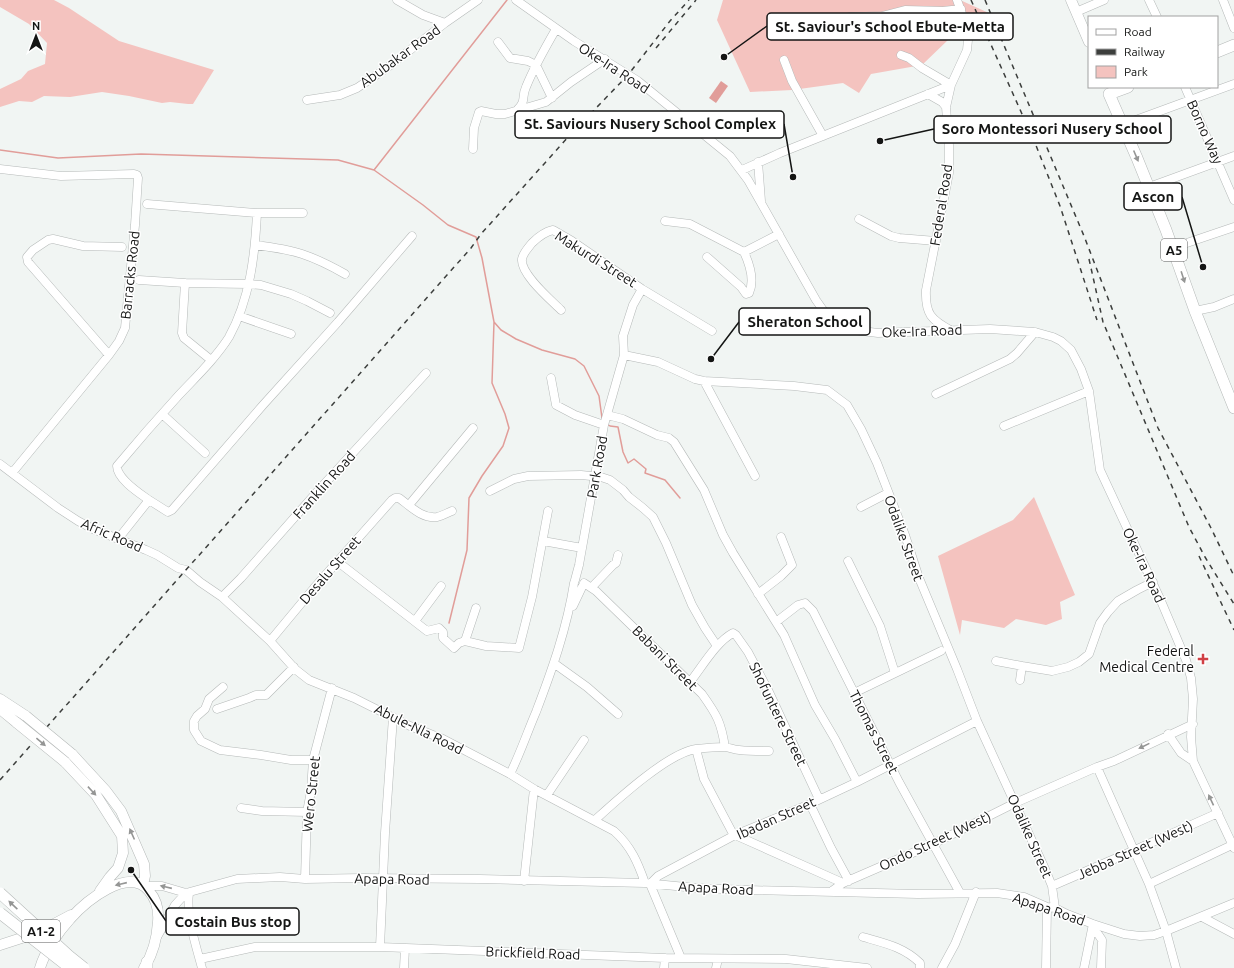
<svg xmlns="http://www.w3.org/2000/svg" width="1234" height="968" viewBox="0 0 1234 968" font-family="Ubuntu,sans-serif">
<rect width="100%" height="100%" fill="#f1f5f3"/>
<!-- green -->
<path fill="#f4c3bf" d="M 0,0 L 54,0 L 69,8 L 119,41 L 214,70 L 193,104 L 188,104 L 170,102 L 162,103 L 129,96 L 102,92 L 70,97 L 44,96 L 32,102 L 19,101 L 0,107 L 0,89 L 21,79 L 28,71 L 45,64 L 47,43 L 29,24 L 0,7 Z
M 723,0 L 960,0 L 1000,18 L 982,17 L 946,11 L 948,40 L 922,65 L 871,74 L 859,93 L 843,83 L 792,90 L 750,92 L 717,20 Z
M 1034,497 L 1075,595 L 1060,602 L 1062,619 L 1046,625 L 1016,619 L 1004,628 L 962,620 L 960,635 L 938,556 L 1013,520 Z"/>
<!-- water -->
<path fill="#e19d99" d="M 721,81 L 728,86 L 716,103 L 709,98 Z"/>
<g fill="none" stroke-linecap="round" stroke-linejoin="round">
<!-- stream -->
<path stroke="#e19d99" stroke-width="1.5" d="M 0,150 L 58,158 L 141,154 L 338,160 L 374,170 L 423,205 L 448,225 L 476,237 L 482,258 L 494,322 L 492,383 L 505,414 L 509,428 L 503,446 L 482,476 L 469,498 L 467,550 L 449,623
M 374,170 L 507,0
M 494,322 L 501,330 L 516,339 L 542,350 L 575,359 L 584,366 L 599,396 L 602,418
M 607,424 L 610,426 L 618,427 L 623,452 L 628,463 L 634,459 L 646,469 L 645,473 L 665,480 L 680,498"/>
<!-- minor casing -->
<g stroke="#b5b9b8" stroke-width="9">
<path id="minor" d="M 397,0 L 423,15 L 445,23
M 516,0 L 574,41 L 638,81 L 730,156 L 748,180 L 816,300 L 823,310 L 835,322 L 843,326 L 854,330 L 878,333 L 990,329 L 1035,332 L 1053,337 L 1061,341 L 1071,350 L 1081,369 L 1089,391 L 1100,470 L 1161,601 L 1186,660 L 1191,678 L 1193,699 L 1191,737 L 1193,761 L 1234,848
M 1149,0 L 1157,17
M 1223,0 L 1234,28
M 1076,12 L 1104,0
M 849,17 L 882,16 L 905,10 L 943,11 L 961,9
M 498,42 L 510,58 L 528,61 L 536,65 L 552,98
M 901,55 L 909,58 L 922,68 L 951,85
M 784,60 L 792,81 L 823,136
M 1185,87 L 1234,200
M 928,94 L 942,102 L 946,107
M 307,100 L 340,95 L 357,88 L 388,67 L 445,23 L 478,0
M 517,110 C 527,100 521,98 526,87 C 534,67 545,48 556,29
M 1122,125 L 1234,84
M 473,149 L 474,128 L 479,112 L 481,111 L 496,114 L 505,114 L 546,102 L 571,82 L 605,59
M 758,162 L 761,201
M 0,169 L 61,176 L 134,174 L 137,175 L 138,178 L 135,225 L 125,328 L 119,341 L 109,355 L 12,473
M 742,170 L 780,153 L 951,85
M 1149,187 L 1234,156
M 147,204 L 257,213 L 303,213
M 859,219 L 891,236 L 899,238 L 936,241
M 665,221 L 690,224 L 744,252 C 750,265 755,280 749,293 L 746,294 L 741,287 L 707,257
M 255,245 C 271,247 287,249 302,254 C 317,259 331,266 345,274
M 1172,248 L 1234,227
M 744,252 L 779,234
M 139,280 L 185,283
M 561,310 C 551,300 520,274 522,259 C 523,253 528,248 532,243 C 538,237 544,232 553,230 L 572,241 L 642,289 L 712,331
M 1195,311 L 1214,307 L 1234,299
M 239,316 L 291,334
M 952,331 C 931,320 925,314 926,290 L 949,173 L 949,145 L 946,107 L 951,85 L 967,50 L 968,40 L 967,28 L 957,0
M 109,355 L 28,262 L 27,257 L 33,250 L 48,240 L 53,239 L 83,246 L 122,247
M 624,355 L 658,362 L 695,379 L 704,381 L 794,386 L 827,390 L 847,405 L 861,429 L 877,463 L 905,535 L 919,578 L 957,669 L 977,721 L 1045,869 L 1052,886 L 1055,908
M 211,360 L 184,338 L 182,333 L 185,283 L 248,284 L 261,285 L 291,294 L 307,301 L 330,313
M 551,378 L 556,405 L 575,415 L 604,425
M 704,381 L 755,476
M 936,394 L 1010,359 L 1017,353 L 1035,332
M 162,414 L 205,453
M 607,415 L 623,419 L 657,435 L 669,438 L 674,442 L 704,490 L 723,535 L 733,553 L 784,635 L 815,705 L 835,739 L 857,782
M 1004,426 L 1089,391
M 0,464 L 58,508 L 78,521 L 93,529 L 146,550 L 157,555 L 178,568 L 186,570 L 200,582 L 222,597 L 270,641 L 295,669 L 309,680 L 354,698 L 410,726 L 443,739 L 510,774 L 534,789 L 614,831 C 631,846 638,863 645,883
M 490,491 L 514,479 L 528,476 L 581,475 L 601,477 L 610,480 L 623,490 L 629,497 L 643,508 L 653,517 L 666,543 L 692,605 L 705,628 L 717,646
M 149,500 L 168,512 L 172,510 L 263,405 L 338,322 L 412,236
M 409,505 L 473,428
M 861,507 L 888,493
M 118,539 L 149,500 C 139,493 117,479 117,466 C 137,442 158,418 179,395 C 196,377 216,358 229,337 C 250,299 255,255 257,213
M 543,541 L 582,548
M 848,561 L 880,626 L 895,673
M 338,562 L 427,631 L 439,628 L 443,632 L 443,638 L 454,648 L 459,643 L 465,641 L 486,646 L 519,648 L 532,597 L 548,511
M 575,580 L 579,565 L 604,425 L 624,355 L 623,336 L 633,305 L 642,289
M 584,583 L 596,591 L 702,694 C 717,715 721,722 725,747
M 592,587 L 613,565 L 616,563 L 618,555
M 758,594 L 781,576 L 792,565 L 781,537
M 222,597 L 241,578 L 316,493 L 426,373
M 573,606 L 582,587
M 415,621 L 441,586
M 776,622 L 798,605 L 805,603 L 813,611 L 899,782 L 960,893
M 270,641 L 314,588 L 392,500 L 395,498 L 399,498 C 410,506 422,519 437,517 C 442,516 447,513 452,511
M 465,641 L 476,608
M 996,661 L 1022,666
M 555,664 L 587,687 L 618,714
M 1020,680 L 1022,666 L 1052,671 L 1068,667 L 1079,662 L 1089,654 L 1100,623 L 1108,612 L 1118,601 L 1137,590 L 1153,582
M 690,682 C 702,667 716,642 733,633 L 736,635 L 748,652 L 768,690 L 819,799
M 223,687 L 209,699 L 205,709 L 197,716 L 194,721 L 194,730 L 201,741 L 220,750 L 261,755 L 291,760 L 313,760
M 854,693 L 941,651
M 217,709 L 249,698 L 256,695 L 266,695 L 294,667
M 1168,734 L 1181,753 L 1193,761
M 696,749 L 704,779 L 732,832 L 735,835 L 843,883
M 1097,767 L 1149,884 L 1166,931 L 1176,968
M 510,774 C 520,754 527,733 536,712 C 552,670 567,628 574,583
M 547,795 L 584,740
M 810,804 L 831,848 L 849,881
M 241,808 L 262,811 L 307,812
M 595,820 C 617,800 668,753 696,749 C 705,748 715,747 724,747 C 729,747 734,750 739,750 C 749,751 759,751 769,751
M 305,879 L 307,812 L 311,791 L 313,760 L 332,688
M 524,881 L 534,789
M 1149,884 L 1232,845
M 145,886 L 162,886 L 186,893 L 237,879 L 280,877 L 305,879 L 361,878 L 480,879 L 645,883 L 696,888 L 748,890 L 918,894 L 997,893 L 1024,897 L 1047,907 L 1055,908 L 1067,914 L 1093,924 L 1124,934 L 1140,936 L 1154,935 L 1166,931 L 1234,903
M 1052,886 L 1135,850 L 1218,813
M 832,891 L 843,883 L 933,844 L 1015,803 L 1097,767 L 1114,761 L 1193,724
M 189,893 C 186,916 196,946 202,968
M 1202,917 L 1234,934
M 1092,931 L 1098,934 L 1102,940 L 1101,968
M 157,937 L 175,905 L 186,893
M 863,937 C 884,943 904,947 920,963 L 920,968
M 380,947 L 385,833 L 393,717
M 681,958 L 650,884 L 658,876 L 735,835 L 810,804 L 857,782 L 977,721
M 200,959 L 255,947 L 380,947 L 665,958 L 786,959 L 867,968
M 404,968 L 405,948
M 664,968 L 665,958
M 716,968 L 718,959
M 942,968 L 955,944 L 976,892
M 1046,968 L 1047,907
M 1084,968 L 1093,924"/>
</g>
<!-- major casing -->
<g stroke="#b5b9b8" stroke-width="11">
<path id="major" d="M 1071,0 L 1089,42
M 0,699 L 26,716
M 0,709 L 17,723
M 72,754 L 106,791 L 121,811 L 144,864 L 145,876 L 143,885
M 65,762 L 96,795 L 122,836 L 123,853 L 118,868 L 110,877 L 100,891
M 0,945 L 37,933 L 71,915
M 40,968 C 45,951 58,932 70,919 C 85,902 129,865 149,891 C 157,900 159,910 158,922 C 157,938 153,954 144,968"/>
</g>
<!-- highway casing -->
<g stroke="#b5b9b8" stroke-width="12">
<path id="highway" d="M 1217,52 L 1234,45
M 1128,87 L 1109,94 L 1137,158 L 1166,230 L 1195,311 L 1234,408
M 147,968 L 147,962"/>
</g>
<!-- minor -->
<use href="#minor" stroke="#fff" stroke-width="8"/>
<!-- major -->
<use href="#major" stroke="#fff" stroke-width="10"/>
<!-- highway -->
<use href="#highway" stroke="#fff" stroke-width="11"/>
<!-- rail -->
<path stroke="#3c3e3c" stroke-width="1.5" stroke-dasharray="5 5" stroke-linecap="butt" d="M 971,0 L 1035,143 L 1060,206 L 1097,320
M 985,0 L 1084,236 L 1158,428 L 1211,528 L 1234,576
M 656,48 L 696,0
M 1089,259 L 1103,322 L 1189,527 L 1205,557 L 1234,604
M 1199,556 L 1234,630
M 0,780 L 471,248 L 481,234 L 570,135 L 628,75 L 670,21 L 689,0"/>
<!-- major-bridge casing -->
<g stroke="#b5b9b8" stroke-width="11" stroke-linecap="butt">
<path id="major-bridge" d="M 26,716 L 72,754
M 17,723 L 65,762"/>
</g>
<!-- highway-bridge casing -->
<g stroke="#b5b9b8" stroke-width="12" stroke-linecap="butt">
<path id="highway-bridge" d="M 0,893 L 69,956 L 84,968
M 0,913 L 70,968"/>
</g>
<!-- major-bridge -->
<use href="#major-bridge" stroke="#fff" stroke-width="10"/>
<!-- highway-bridge -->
<use href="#highway-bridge" stroke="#fff" stroke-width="11"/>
</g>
<!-- one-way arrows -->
<defs><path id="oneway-solid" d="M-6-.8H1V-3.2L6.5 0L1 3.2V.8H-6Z"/></defs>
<g fill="#959695">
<use href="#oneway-solid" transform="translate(1136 156) rotate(67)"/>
<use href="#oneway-solid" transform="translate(1183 277) rotate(72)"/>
<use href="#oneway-solid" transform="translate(41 742) rotate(40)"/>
<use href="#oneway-solid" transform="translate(1144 746) rotate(154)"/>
<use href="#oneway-solid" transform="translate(92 791) rotate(47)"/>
<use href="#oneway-solid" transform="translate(1211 800) rotate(-115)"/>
<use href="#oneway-solid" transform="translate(132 834) rotate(-114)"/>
<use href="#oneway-solid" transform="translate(121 884) rotate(167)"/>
<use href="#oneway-solid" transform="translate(166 887) rotate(-167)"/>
<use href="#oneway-solid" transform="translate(13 905) rotate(-137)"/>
</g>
<!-- markers -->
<path fill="#d04045" stroke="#fff" stroke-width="1.5" d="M1201 653h4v4h4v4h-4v4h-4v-4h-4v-4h4z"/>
<g text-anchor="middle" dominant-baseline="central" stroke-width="3" stroke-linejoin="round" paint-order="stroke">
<!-- shield labels -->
<g fill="#fff" stroke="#5a5b5a" stroke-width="1">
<rect x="1161" y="239" width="26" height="22" rx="3"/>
<rect x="22" y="920" width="38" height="22" rx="3"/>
</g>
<g font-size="13" font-weight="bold" fill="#141514">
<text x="1174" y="250">A5</text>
<text x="41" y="931">A1-2</text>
</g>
<!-- street labels -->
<g font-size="14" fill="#141514" stroke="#fff">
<text transform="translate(400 56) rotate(-36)">Abubakar Road</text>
<text transform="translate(614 68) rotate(33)">Oke-Ira Road</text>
<text transform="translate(1205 132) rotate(66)">Borno Way</text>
<text transform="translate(941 205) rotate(-81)">Federal Road</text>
<text transform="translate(596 259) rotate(32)">Makurdi Street</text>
<text transform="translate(130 275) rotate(-84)">Barracks Road</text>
<text transform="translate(922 331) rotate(-2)">Oke-Ira Road</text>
<text transform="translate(597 467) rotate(-80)">Park Road</text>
<text transform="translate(324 485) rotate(-48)">Franklin Road</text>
<text transform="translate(112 535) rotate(23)">Afric Road</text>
<text transform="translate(904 538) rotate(70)">Odalike Street</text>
<text transform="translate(1144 565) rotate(65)">Oke-Ira Road</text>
<text transform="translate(330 570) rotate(-49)">Desalu Street</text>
<text transform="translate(665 658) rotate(45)">Babani Street</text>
<text transform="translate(778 714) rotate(64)">Shofuntere Street</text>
<text transform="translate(419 729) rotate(26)">Abule-Nla Road</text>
<text transform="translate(874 732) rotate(63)">Thomas Street</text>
<text transform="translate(311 794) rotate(-84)">Wero Street</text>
<text transform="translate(776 818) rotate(-24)">Ibadan Street</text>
<text transform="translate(1030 836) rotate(66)">Odalike Street</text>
<text transform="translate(935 841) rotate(-25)">Ondo Street (West)</text>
<text transform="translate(1135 850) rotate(-24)">Jebba Street (West)</text>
<text transform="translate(392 879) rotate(1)">Apapa Road</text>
<text transform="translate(716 888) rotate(3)">Apapa Road</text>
<text transform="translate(1049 909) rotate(19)">Apapa Road</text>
<text transform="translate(533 953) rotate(2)">Brickfield Road</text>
</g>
<!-- poi labels -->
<g font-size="14" fill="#141514" stroke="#fff" text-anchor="end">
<text x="1194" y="651">Federal<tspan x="1194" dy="16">Medical Centre</tspan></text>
</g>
</g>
<!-- callouts -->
<path fill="none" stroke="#141514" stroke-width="1.5" d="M724 57L767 26M793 177L784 124M880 141L934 129M1203 267L1182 197M711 359L739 322M131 870L166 921"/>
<g fill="#141514" stroke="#fff" stroke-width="1.5">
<circle cx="724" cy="57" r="4"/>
<circle cx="793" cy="177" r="4"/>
<circle cx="880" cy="141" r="4"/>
<circle cx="1203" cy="267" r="4"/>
<circle cx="711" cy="359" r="4"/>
<circle cx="131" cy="870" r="4"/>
</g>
<g fill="#fff" stroke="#141514" stroke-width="1.5">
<rect x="767" y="13" width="246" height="27" rx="4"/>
<rect x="515" y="111" width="269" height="27" rx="4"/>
<rect x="934" y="116" width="237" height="27" rx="4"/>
<rect x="1124" y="183" width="58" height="27" rx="4"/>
<rect x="739" y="308" width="131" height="27" rx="4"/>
<rect x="166" y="908" width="133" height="27" rx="4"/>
</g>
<g font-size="15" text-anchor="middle" font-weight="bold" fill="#141514">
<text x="890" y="32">St. Saviour's School Ebute-Metta</text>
<text x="650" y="129">St. Saviours Nusery School Complex</text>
<text x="1052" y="134">Soro Montessori Nusery School</text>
<text x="1153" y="202">Ascon</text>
<text x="805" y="327">Sheraton School</text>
<text x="233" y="927">Costain Bus stop</text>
</g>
<!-- legend -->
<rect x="1088" y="16" width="130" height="72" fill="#ffffff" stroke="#a1a1a1"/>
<rect x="1096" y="29" width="20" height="6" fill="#ffffff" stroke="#a1a1a1"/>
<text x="1124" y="36" font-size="12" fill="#141514">Road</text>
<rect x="1096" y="49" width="20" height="6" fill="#3c3e3c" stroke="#a1a1a1"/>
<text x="1124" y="56" font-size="12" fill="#141514">Railway</text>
<rect x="1096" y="66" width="20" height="12" fill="#f4c3bf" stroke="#a1a1a1"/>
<text x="1124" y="76" font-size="12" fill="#141514">Park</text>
<!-- north arrow -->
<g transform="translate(36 36)" stroke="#ffffff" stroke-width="3" paint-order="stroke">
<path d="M0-3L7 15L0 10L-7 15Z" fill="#141514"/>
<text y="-6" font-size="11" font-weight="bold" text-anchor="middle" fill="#141514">N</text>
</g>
</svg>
